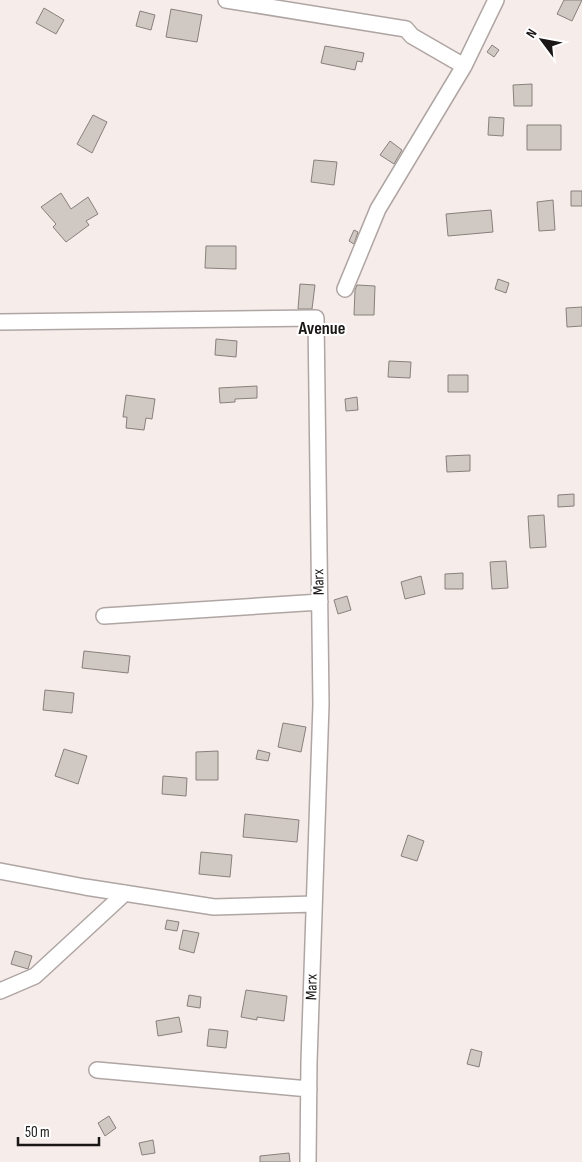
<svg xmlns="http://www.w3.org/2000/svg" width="582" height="1162" viewBox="0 0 582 1162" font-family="'Sofia Sans Condensed',sans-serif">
<rect width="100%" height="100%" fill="#f6ecea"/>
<!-- building -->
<path fill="#d0c9c3" stroke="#87807b" d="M 564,0 L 582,0 L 572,21 L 557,14 Z
M 44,8 L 64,20 L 56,34 L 36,23 Z
M 171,9 L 202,15 L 197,42 L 166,37 Z
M 140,11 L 155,15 L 151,30 L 136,26 Z
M 492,45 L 499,50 L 494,57 L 487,52 Z
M 325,46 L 364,53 L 362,62 L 357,61 L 355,70 L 321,63 Z
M 532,84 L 532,106 L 514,106 L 513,85 Z
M 93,115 L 107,122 L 92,153 L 77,144 Z
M 489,117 L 504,118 L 503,136 L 488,135 Z
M 527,125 L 561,125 L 561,150 L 527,150 Z
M 390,141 L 402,150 L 394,164 L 380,155 Z
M 314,160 L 337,162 L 334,185 L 311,182 Z
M 571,191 L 582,191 L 582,206 L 571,206 Z
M 61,193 L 71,209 L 88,197 L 98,214 L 86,221 L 89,225 L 66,242 L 53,227 L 56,224 L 41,207 Z
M 553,200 L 555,230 L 539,231 L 537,202 Z
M 491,210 L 493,232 L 448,236 L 446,214 Z
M 354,230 L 358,232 L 354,244 L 349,241 Z
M 206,246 L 236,246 L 236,269 L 205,268 Z
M 498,279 L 509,283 L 506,293 L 495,289 Z
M 300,284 L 315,285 L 312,309 L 298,309 Z
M 357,285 L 375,286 L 374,315 L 354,315 L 355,290 Z
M 582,307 L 582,326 L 567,327 L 566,308 Z
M 216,339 L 237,341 L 236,357 L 215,355 Z
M 389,361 L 411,362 L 410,378 L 388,377 Z
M 448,375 L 468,375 L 468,392 L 448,392 Z
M 257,386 L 257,398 L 235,399 L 235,402 L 220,403 L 219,388 Z
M 126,395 L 155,399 L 152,419 L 146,418 L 144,430 L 126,428 L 127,417 L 123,417 Z
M 357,397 L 358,410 L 346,411 L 345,399 Z
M 470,455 L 470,471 L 447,472 L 446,456 Z
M 574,494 L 574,506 L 558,507 L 558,495 Z
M 544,515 L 546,547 L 530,548 L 528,516 Z
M 506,561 L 508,588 L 492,589 L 490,562 Z
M 463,573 L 463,589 L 445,589 L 445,574 Z
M 421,576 L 425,594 L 405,599 L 401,582 Z
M 347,596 L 351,610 L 338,614 L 334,600 Z
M 84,651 L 130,656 L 128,673 L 82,668 Z
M 45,690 L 74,693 L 72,713 L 43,710 Z
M 283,723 L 306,727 L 301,752 L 278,747 Z
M 64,749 L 87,756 L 78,784 L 55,776 Z
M 258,750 L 270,753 L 268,761 L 256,759 Z
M 218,751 L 218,780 L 196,780 L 196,752 Z
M 163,776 L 187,778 L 186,796 L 162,794 Z
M 245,814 L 299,820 L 297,842 L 243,837 Z
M 408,835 L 424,841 L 417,861 L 401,856 Z
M 201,852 L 232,855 L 230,877 L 199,874 Z
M 167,920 L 179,922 L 177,931 L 165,929 Z
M 183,930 L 199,933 L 194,953 L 179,949 Z
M 15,951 L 32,956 L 28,969 L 11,964 Z
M 246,990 L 287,996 L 284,1021 L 257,1017 L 257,1020 L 241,1017 Z
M 189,995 L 201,997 L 200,1008 L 187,1006 Z
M 179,1017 L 182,1032 L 158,1036 L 156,1021 Z
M 209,1029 L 228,1031 L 226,1048 L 207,1046 Z
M 471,1049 L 482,1052 L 479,1067 L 467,1064 Z
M 109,1116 L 116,1128 L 105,1136 L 98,1123 Z
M 153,1140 L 155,1153 L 142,1155 L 139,1143 Z
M 289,1153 L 290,1162 L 260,1162 L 260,1156 Z"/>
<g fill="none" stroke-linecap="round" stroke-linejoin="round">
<!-- minor casing -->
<g stroke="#afa6a4" stroke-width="18">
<path id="minor" d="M 226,0 L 406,29 L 412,36 L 464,66
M 345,289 L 378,209 L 464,66 L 496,0
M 0,322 L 316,318 L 321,704 L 309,1062 L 308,1162
M 104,616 L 320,602
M 0,871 L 85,887 L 214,907 L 314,904
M 0,991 L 35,976 L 125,893
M 97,1070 L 309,1089"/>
</g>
<!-- minor -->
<use href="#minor" stroke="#fff" stroke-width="15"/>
</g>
<g text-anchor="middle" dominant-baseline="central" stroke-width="4" stroke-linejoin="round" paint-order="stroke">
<!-- street labels -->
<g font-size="16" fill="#1a1716" stroke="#fff">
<text transform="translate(319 582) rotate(-91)">Marx</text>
<text transform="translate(312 987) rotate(-89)">Marx</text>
</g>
<!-- neighbourhood labels -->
<g font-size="18" font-weight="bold" fill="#1a1716" stroke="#fff">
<text x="322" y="328">Avenue</text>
</g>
</g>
<!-- north arrow -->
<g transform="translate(542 40) rotate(302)" stroke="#ffffff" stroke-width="4" paint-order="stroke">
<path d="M0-4L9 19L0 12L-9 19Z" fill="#1a1716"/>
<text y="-8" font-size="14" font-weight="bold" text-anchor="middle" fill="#1a1716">N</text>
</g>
<!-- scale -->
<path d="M18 1137v8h81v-8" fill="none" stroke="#1a1716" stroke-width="2.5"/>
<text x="25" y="1137" font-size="15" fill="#1a1716" stroke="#ffffff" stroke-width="4" paint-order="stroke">50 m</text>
</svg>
